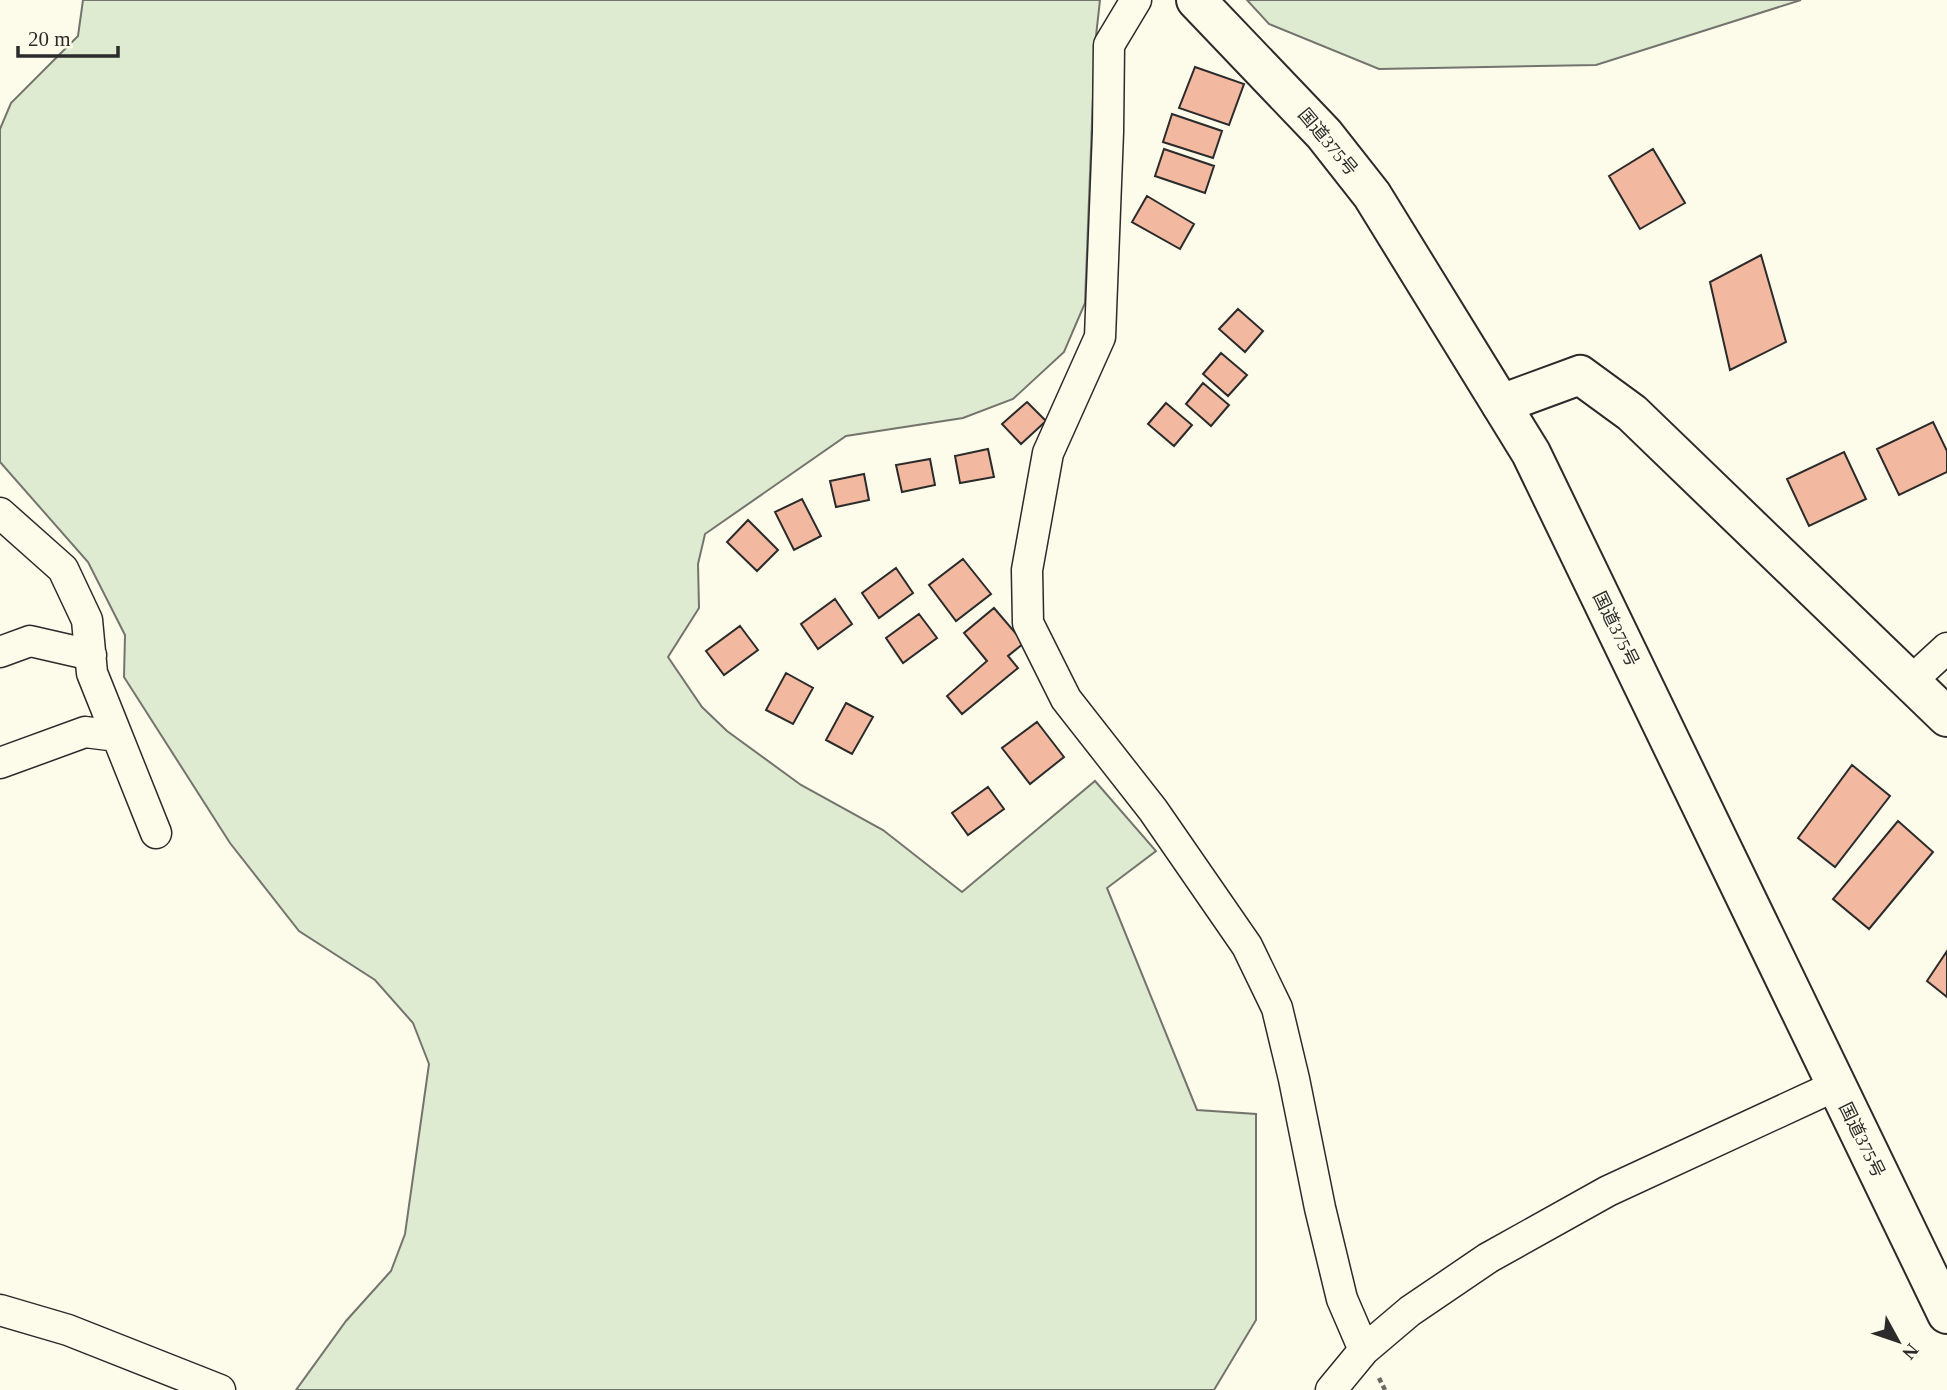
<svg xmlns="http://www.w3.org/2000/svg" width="1947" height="1390" viewBox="0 0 1947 1390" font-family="'Times New Roman','Noto Sans JP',serif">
<rect width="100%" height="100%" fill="#fdfbea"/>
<!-- green -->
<path fill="#deebd1" stroke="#74746e" stroke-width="2" d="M 83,0 L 1100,0 L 1095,45 L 1085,303 L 1064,352 L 1013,399 L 963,418 L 846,436 L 705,534 L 698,564 L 699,608 L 668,657 L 702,707 L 727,731 L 801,785 L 883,830 L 962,892 L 1095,781 L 1156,851 L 1107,888 L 1197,1110 L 1256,1114 L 1256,1320 L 1214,1390 L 296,1390 L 346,1321 L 391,1271 L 405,1234 L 429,1064 L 413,1023 L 375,980 L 299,931 L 230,843 L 124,677 L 125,635 L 88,562 L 0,462 L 0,129 L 11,103 L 78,36 Z
M 1247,0 L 1801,0 L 1596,65 L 1379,69 L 1269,24 Z"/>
<!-- building -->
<path fill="#f2b8a0" stroke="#2b2b2b" stroke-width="2" d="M 1195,67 L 1244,84 L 1229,125 L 1179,108 Z
M 1172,114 L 1222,131 L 1213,158 L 1163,142 Z
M 1164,149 L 1214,166 L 1205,193 L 1155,176 Z
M 1653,149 L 1685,203 L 1640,229 L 1609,176 Z
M 1147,196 L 1194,224 L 1180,249 L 1132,222 Z
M 1761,255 L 1786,342 L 1730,370 L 1710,282 Z
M 1238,309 L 1263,331 L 1245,352 L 1219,329 Z
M 1221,353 L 1247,375 L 1228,396 L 1203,374 Z
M 1203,383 L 1229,405 L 1211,426 L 1186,404 Z
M 1027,402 L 1046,421 L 1021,444 L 1002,424 Z
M 1166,403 L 1192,425 L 1174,446 L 1148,424 Z
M 1933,422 L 1947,451 L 1947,472 L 1899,495 L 1877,449 Z
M 988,449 L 994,477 L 960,483 L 955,456 Z
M 1844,452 L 1866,499 L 1809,526 L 1787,479 Z
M 930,459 L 935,485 L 902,492 L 896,465 Z
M 864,474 L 869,500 L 836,507 L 830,481 Z
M 802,499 L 821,536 L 794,550 L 775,512 Z
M 748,520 L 778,550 L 757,571 L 727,542 Z
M 963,559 L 991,594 L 956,621 L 929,585 Z
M 896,568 L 913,593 L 879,618 L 862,593 Z
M 835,599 L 852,624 L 818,649 L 801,624 Z
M 994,608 L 1024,643 L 1008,656 L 1018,668 L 962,714 L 947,696 L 987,661 L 964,633 Z
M 919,614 L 937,638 L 903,663 L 886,638 Z
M 740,626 L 758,650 L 724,675 L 706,651 Z
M 786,673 L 813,688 L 793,724 L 766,710 Z
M 846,703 L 873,717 L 852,754 L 826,740 Z
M 1037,722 L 1064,757 L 1030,784 L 1002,748 Z
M 1852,765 L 1890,796 L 1835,867 L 1798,838 Z
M 988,787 L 1004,809 L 968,835 L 952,813 Z
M 1898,821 L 1933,852 L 1869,929 L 1833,899 Z
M 1947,951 L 1947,997 L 1927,981 Z"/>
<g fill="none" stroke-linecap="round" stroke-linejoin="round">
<!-- street casing -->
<g stroke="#2b2b2b" stroke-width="33">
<path id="street" d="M 1136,0 L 1109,45 L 1108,132 L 1100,337 L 1048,453 L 1027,570 L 1028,623 L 1066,699 L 1153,810 L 1247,946 L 1277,1008 L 1294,1079 L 1320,1208 L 1342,1299 L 1364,1350
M 0,513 L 63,569 L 87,620 L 92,673 L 156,833
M 0,652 L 30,641 L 91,655
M 1910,682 L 1947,648
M 0,763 L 85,732 L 117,736
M 0,1310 L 68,1330 L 220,1390
M 1331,1390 L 1364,1350 L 1410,1311 L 1488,1258 L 1608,1191 L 1835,1086"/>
</g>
<!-- secondary casing -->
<g stroke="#2b2b2b" stroke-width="42">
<path id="secondary" d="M 1501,404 L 1580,375 L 1632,413 L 1947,717"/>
</g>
<!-- highway casing -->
<g stroke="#2b2b2b" stroke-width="42">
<path id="highway" d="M 1196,0 L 1324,134 L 1372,195 L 1531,453 L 1947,1314"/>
</g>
<!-- path -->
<path stroke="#6a6964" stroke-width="4.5" stroke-dasharray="5 3.5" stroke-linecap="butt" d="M 1379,1378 L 1385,1390"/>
<!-- street -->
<use href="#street" stroke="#fdfbea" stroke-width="30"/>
<!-- secondary -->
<use href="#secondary" stroke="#fdfbea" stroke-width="38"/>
<!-- highway -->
<use href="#highway" stroke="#fdfbea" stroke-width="38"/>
</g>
<g text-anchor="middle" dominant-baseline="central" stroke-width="5" stroke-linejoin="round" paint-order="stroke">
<!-- street labels -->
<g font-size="18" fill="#2b2b2b" stroke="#fdfbea">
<text transform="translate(1328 142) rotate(50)">国道375号</text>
<text transform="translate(1616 629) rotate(64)">国道375号</text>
<text transform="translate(1862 1140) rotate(64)">国道375号</text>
</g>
</g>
<!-- north arrow -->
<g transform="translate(1898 1341) rotate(130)" stroke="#fdfbea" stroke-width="5" paint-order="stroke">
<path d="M0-5L12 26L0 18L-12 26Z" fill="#2b2b2b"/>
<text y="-10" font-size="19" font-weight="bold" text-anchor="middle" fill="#2b2b2b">N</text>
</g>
<!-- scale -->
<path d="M18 46v10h100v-10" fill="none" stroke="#2b2b2b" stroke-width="3.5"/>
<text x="28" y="46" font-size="21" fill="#2b2b2b" stroke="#fdfbea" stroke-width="5" paint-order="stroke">20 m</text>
</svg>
